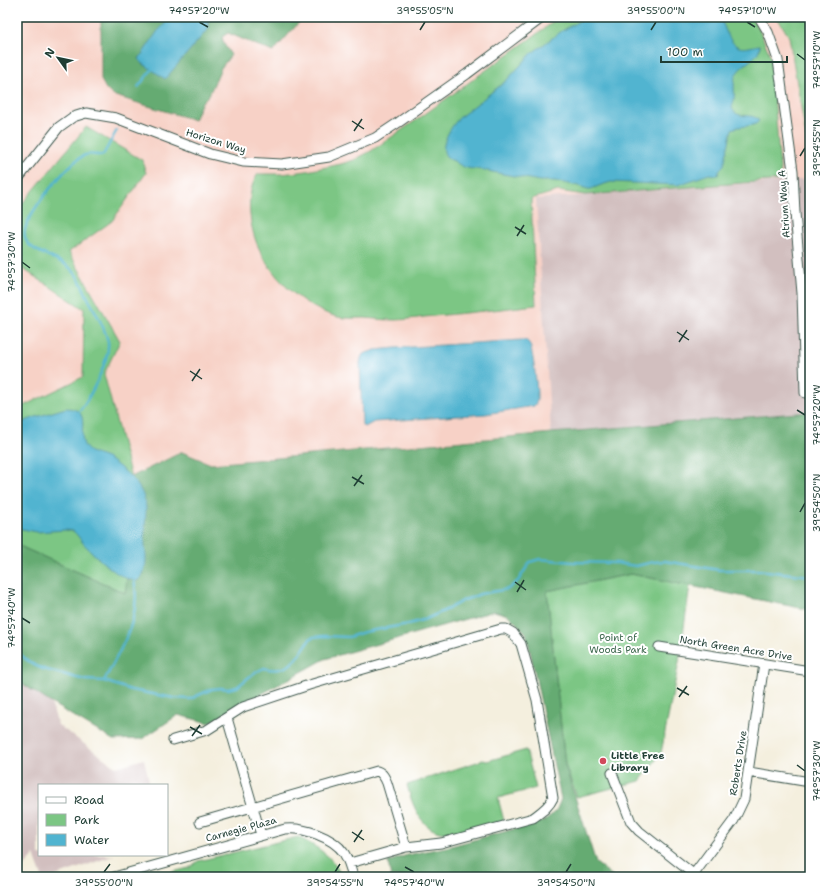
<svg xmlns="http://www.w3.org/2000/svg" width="827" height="894" viewBox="0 0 827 894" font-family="'Shantell Sans',sans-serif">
<rect width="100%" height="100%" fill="#fff"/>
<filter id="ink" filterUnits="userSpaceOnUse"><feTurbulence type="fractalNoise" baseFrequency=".025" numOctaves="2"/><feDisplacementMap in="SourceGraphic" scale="8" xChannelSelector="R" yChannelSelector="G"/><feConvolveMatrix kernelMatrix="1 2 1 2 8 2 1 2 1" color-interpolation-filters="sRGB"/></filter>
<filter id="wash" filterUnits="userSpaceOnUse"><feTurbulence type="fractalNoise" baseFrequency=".012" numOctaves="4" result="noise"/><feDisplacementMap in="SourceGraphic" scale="16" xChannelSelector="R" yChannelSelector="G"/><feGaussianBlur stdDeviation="0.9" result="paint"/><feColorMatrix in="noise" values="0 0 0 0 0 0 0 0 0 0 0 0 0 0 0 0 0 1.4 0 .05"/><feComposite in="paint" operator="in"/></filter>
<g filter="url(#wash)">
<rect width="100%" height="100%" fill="#f4efde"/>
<!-- built -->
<path fill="#f7d1c6" d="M 17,17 L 797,17 L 810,36 L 810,574 L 160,580 L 17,612 Z"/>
<!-- industrial -->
<path fill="#d2bfbf" d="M 810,179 L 810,412 L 551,433 L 536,199 Z
M 17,680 L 51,703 L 58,725 L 116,767 L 144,759 L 150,785 L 39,785 L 39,855 L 115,855 L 53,877 L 42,877 L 34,855 L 17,876 Z"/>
<!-- green -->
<path fill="#7cc684" stroke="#4e825c" d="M 558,17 L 751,17 L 758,27 L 771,57 L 781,180 L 585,195 L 558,191 L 531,199 L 536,305 C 502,309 468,313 434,316 C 421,317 408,320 395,320 C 385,320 375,319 365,318 C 355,318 343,319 334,316 C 300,305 271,277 257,244 C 249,224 245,192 258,174 L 282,174 L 307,171 L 341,164 L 354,160 L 371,151 L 418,119 L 549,25 Z
M 777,17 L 810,18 L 810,160 L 789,37 Z
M 86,127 L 142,160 L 146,173 L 112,221 L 69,252 L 120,341 L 104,374 L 131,477 L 146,553 L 125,593 L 17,545 L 17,409 L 83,377 L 84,309 L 17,265 L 17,214 L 23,203 Z
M 631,574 L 690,586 L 679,662 L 661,753 L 640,781 L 577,797 L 565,765 L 547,591 Z
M 526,750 L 536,788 L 498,798 L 504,821 C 453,834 424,851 407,785 L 483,760 L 487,761 Z
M 298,837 C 317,847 334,856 341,877 L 152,877 L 189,868 L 198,861 Z"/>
<!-- forest -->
<path fill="#65ab72" stroke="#427453" d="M 101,17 L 171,17 L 139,59 L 142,63 L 165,78 L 208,29 L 208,17 L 304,17 L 273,52 L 228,33 L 222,37 L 224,44 L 231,55 L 221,68 L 209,95 L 202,102 L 194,120 L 112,95 L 106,89 L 101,80 Z
M 810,412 L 810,610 L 631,574 L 547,591 L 565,765 L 596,863 L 614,877 L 391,877 L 388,862 L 407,855 L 451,846 L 544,821 L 556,811 L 561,799 L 531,655 L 526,633 L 508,615 L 494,611 L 325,659 L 209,723 L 178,715 L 142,739 L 113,740 L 51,703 L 17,680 L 17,545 L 125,593 L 127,578 L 131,477 L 182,452 L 211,464 L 551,433 Z"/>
<!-- water -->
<path fill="#51b4d0" stroke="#387882" d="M 171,17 L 208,17 L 208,29 L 165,79 L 142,63 L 139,59 L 157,32 Z
M 586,17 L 720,17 C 725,26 728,43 739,47 C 745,49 753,46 759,45 L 760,46 C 759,60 739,64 735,77 C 733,84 735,92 734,99 C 734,102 732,105 732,108 C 737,121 753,111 759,121 C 754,128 740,125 732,129 L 724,165 L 720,169 L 718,175 L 709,174 L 678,185 L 611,182 L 601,185 L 591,189 L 588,189 L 579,186 L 555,181 L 540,181 L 477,169 C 467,169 462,167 454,161 C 451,160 448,158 446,156 C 438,145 453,124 460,117 L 506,81 L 532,53 L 562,31 Z
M 521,340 C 524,340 527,340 529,343 C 533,348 538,394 537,400 C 536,404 536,403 534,406 L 486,414 L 374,422 L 365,427 L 362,426 L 360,363 L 361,358 L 363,354 L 375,350 L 395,348 Z
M 66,408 C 95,409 75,435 86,448 C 91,455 103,455 110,460 C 127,472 144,486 146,507 C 146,520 144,533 145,547 C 147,557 147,575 137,581 C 119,580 95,556 83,543 C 80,539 77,534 73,531 L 65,530 L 37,532 L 17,528 L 17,424 L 36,417 Z"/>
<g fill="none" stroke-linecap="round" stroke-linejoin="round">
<!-- stream -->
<path stroke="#51b4d0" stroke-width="2.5" d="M 138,87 L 153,68
M 78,413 C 90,398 110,360 108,342 C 105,327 96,313 89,300 C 83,288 79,275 69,267 C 58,258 34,253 27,242 C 25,239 24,234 25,230 C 28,212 69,162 85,155 C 91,153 97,156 103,155 L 117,130
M 17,652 L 32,664 L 43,669 L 85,680 L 104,681 L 131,690 L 174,698 L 190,699 L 212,689 L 221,688 L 228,689 L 237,687 L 254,673 L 264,668 C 288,675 298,658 310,639 L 313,637 L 324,636 L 349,637 L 364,632 L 409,624 L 426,619 L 448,609 L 464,600 L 473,597 L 480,594 L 508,589 L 518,581 L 530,562 L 540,559 L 573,562 L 616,563 L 636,566 L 653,562 L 665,561 L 719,570 L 757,570 L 810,576
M 104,681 C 121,648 142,618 134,579"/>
</g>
</g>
<g filter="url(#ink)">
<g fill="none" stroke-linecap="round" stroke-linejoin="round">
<!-- minor casing -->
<g stroke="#3f584e" stroke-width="11">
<path id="minor" d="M 759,17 L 768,32 L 778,60 L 793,171 L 795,213 L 802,293 L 805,393
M 17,180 L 59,127 L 73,117 L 86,113 L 116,118 L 210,154 L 243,162 L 282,164 L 329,157 L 375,138 L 399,122 L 467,74 L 543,17
M 659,647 L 810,671
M 227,718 L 261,835
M 173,740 L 207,730 L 243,707 L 309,685 L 501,629 L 506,629 L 513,633 L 521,644 L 537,700 L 553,798 C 549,807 541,812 533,818 L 441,843 L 406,847 L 350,863
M 749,772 L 810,782
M 612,773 L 631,822 L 639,831 L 697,877
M 200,822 L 377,771 C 383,773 385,778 387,783 L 406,847
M 694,874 L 734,820 L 744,799 L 764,664
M 114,877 L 285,829 C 303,827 333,837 344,853 C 349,861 351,869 353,877"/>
</g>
<!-- minor -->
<use href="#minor" stroke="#fff" stroke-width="9"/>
</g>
</g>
<!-- ticks -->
<path fill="none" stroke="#1f3d34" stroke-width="1.5" d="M 199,22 L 208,27M 747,22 L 755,27M 420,30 L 425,22M 651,30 L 656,22M 797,54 L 805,60M 352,121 L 364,129M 354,131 L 362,119M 800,156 L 805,148M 515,227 L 526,234M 517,236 L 524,225M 22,262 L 30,268M 677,332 L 689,340M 679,342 L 687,330M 190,371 L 202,379M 192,381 L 200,369M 797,410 L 805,415M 352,477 L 364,484M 354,486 L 362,475M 800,512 L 805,503M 515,582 L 526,590M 517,592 L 524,580M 22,618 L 30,623M 677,688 L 689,695M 679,697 L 687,686M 190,727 L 202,734M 192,736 L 200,725M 797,765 L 805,771M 352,832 L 364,840M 354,842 L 362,830M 405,867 L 414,872M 104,872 L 110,864M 335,872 L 340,864M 566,872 L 571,864"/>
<!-- markers -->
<circle fill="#d1495b" stroke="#fff" stroke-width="1.5" cx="603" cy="761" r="4"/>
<g text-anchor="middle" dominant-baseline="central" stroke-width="4" stroke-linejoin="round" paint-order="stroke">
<!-- street labels -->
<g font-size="10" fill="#1f3d34" stroke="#fff">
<text transform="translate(216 141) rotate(17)">Horizon Way</text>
<text transform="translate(784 204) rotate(-94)">Atrium Way A</text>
<text transform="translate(736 648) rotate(9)">North Green Acre Drive</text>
<text transform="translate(738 763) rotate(-81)">Roberts Drive</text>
<text transform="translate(241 829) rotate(-15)">Carnegie Plaza</text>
</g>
<!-- park labels -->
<g font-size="10" fill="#3b664c" stroke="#fff">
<text x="618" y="637">Point of<tspan x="618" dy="12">Woods Park</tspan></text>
</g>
<!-- poi labels -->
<g font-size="10" font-weight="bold" fill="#1f3d34" stroke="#fff" text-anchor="start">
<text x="611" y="755">Little Free<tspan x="611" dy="12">Library</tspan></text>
</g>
</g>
<!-- margin -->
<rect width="827" height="894" fill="none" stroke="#fff" stroke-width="44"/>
<!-- legend -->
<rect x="38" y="784" width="130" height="72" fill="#ffffff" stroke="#a5b1ae"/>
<rect x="46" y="797" width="20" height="6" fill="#ffffff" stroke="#a5b1ae"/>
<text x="74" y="804" font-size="12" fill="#1f3d34">Road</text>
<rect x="46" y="814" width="20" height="12" fill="#7cc684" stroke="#a5b1ae"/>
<text x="74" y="824" font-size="12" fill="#1f3d34">Park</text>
<rect x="46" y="834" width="20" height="12" fill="#51b4d0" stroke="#a5b1ae"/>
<text x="74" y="844" font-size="12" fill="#1f3d34">Water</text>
<!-- north arrow -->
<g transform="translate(58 58) rotate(303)" stroke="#ffffff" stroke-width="3" paint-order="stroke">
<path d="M0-3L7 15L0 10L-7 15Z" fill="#1f3d34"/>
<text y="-6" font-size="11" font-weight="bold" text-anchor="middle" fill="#1f3d34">N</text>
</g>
<!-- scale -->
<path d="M661 56v6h126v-6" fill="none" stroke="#1f3d34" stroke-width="2"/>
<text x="667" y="56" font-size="12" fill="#1f3d34" stroke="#ffffff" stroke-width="3" paint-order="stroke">100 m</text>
<rect x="22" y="22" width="783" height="850" fill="none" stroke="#1f3d34" stroke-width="1.5"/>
<g font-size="10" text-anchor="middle" fill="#1f3d34">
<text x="199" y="14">74°57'20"W</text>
<text x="425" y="14">39°55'05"N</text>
<text x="656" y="14">39°55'00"N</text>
<text x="747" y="14">74°57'10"W</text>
<text transform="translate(816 60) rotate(-90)" y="4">74°57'10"W</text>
<text transform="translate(816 148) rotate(-90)" y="4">39°54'55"N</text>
<text transform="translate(11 262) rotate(-90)" y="4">74°57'30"W</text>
<text transform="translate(816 415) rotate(-90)" y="4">74°57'20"W</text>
<text transform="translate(816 503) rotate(-90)" y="4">39°54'50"N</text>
<text transform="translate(11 618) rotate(-90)" y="4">74°57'40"W</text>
<text transform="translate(816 771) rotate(-90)" y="4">74°57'30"W</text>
<text x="104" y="886">39°55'00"N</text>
<text x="335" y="886">39°54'55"N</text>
<text x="414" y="886">74°57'40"W</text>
<text x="566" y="886">39°54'50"N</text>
</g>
</svg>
